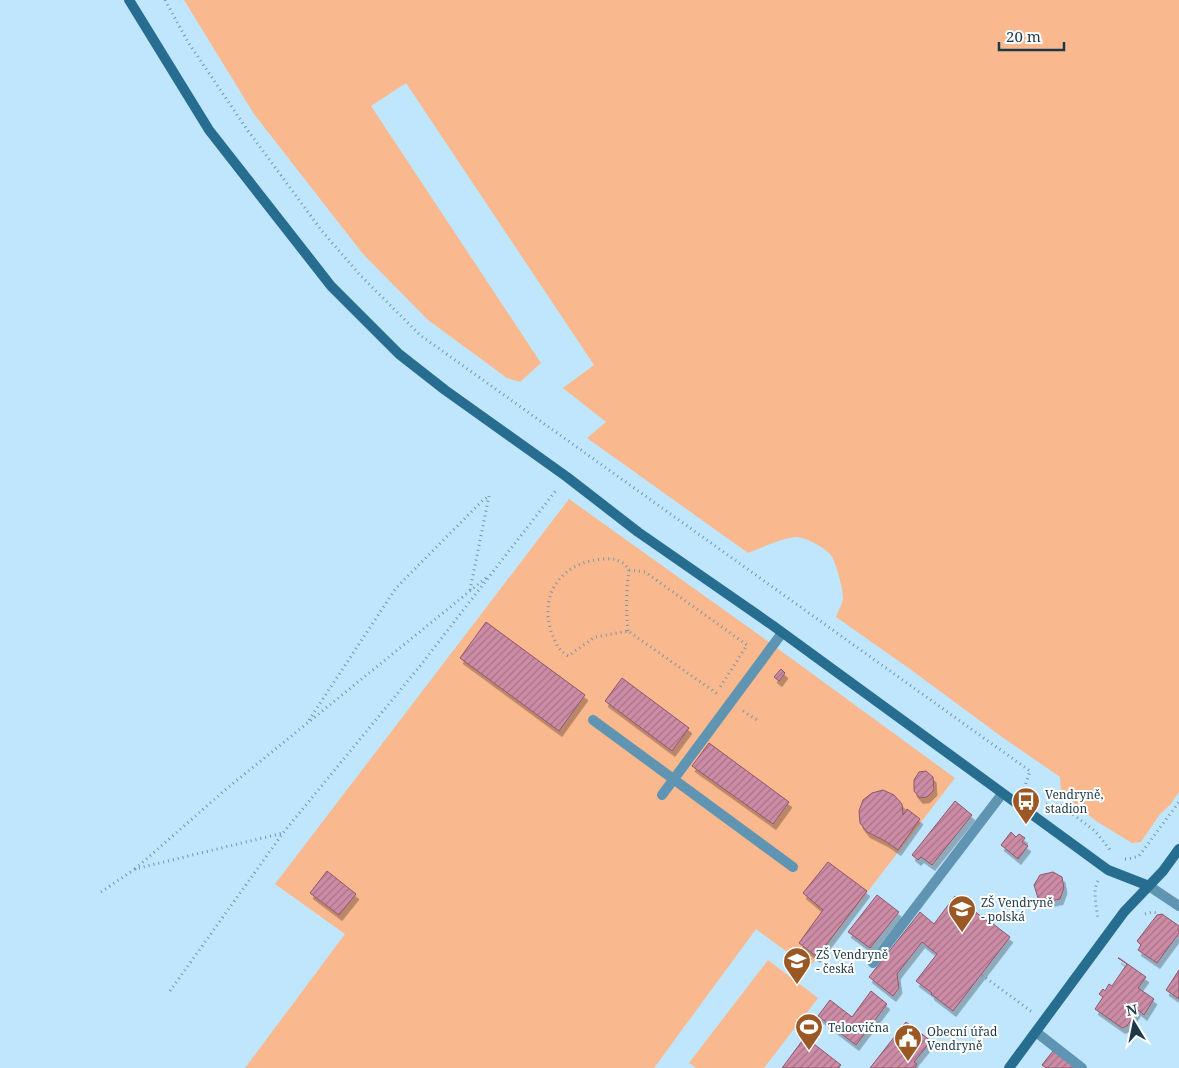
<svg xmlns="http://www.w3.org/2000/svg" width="1179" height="1068" viewBox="0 0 1179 1068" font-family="'Noto Serif',serif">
<defs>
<pattern id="building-hatch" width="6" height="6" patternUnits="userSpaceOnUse" patternTransform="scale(1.25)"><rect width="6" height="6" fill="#cd8ca5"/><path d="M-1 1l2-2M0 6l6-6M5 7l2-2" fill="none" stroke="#a67388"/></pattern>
<filter id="shadow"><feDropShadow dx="3" dy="5.5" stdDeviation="0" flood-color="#0004"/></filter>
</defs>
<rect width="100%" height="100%" fill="#c0e6fe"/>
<!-- green -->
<path fill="#f9b88d" d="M 184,0 L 1179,0 L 1179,792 L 1170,805 L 1160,814 L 1141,842 L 1132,843 L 1096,821 L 1061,792 L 1060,777 L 1002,737 L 910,669 L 836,617 C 838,611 842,605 843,599 C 844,592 836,563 832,557 C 828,549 806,537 796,537 C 782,538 761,548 748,553 L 587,438 L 606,422 L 563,388 L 594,365 L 406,83 L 371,106 L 541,363 L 520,382 L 507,378 L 428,320 L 363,254 L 254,114 Z
M 569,499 L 766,640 L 955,778 L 809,968 L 756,929 L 654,1068 L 245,1068 L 345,934 L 275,884 Z
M 768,960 L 818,998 L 764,1068 L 696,1068 L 689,1063 Z"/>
<!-- building -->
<path fill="url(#building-hatch)" stroke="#90546c" filter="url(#shadow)" d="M 486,622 L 585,695 L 559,731 L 460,658 Z
M 781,669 L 785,673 L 779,681 L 774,677 Z
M 622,678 L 689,728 L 672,751 L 605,701 Z
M 709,743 L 789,802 L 773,824 L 692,766 Z
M 926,771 L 933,777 L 934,790 L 927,797 L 920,798 L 914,791 L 914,780 L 919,772 Z
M 883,790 L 894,795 L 902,804 L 903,815 L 907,809 L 920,819 L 898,850 L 885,841 L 867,832 L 860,823 L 859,811 L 863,800 L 872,793 Z
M 955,801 L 972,815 L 932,865 L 921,857 L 918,860 L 912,855 Z
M 1011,832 L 1016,837 L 1019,834 L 1025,838 L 1022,842 L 1028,846 L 1018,859 L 1001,845 Z
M 828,862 L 867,891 L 817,957 L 799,943 L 823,910 L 803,893 Z
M 327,871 L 356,894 L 339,915 L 310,893 Z
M 1053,872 L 1062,877 L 1064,888 L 1060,899 L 1046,902 L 1038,898 L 1034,885 L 1040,875 Z
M 877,895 L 899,912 L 870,948 L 848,932 Z
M 955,896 L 987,921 L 988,920 L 1010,937 L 953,1011 L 931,994 L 932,993 L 916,981 L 937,954 L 922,942 L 897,974 L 899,988 L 893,996 L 869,977 L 920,912 L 934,924 Z
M 1162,914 L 1179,926 L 1179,933 L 1157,963 L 1138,950 L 1141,945 L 1137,941 L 1157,915 Z
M 1118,958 L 1119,958 L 1146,977 L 1138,988 L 1154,999 L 1144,1015 L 1138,1010 L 1127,1026 L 1122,1028 L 1095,1009 L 1103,997 L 1099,994 L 1103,989 L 1105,991 L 1109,984 L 1112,986 L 1127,964 Z
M 1179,970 L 1179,999 L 1166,990 Z
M 871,991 L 887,1004 L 856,1045 L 818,1016 L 830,1000 L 852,1017 Z
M 906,1022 L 931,1041 L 914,1062 L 917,1064 L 915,1068 L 870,1068 Z
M 805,1037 L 841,1065 L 838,1068 L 782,1068 Z
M 1053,1051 L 1076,1068 L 1046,1068 L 1042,1065 Z"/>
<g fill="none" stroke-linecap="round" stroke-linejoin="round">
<!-- path -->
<path stroke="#7495a9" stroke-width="3" stroke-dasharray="1 4" stroke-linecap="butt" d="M 165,0 L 188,42 L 246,128 L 322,231 L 360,275 L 420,335 L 1030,771 L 1024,789
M 629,570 L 645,572 L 747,645 L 719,689
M 470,590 L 489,496
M 628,631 C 626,610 626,591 629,570 C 623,560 614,558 603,559 C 563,562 539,592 551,631 C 555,642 558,650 568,656 L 595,637 L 628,631 L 719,695
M 743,711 L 757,720
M 309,720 L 396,588 L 483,500 L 490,496
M 1046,804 L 1062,806 L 1095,831 L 1111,851
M 1125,859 L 1128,859 L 1139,856 L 1179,802
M 135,869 L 225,790 L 486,578
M 1098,881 C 1092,891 1097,908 1098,919
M 101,892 L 135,869 L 283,833
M 1145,914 L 1152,912 L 1158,913
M 982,975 L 1032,1012
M 170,991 L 283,833 L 420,666 L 557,489"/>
<!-- lane -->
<path stroke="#5f94b2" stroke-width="10" d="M 593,720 L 793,867
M 662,795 L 782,633
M 873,963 L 1002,794
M 1036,1032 L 1082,1068"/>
<!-- street -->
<path stroke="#5f94b2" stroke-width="10" d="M 1149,886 L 1179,906"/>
<!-- secondary -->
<path stroke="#276d90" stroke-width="10" d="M 129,0 L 209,130 L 331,286 L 399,354 L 445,390 L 567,477 L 638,532 L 772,625 L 1108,870 L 1149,886
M 1009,1068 L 1124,912 L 1163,871 L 1179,849"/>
</g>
<!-- icons -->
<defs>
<g id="bus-pin" transform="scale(1.4375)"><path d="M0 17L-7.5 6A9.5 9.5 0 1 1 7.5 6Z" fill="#9a5825" stroke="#fff"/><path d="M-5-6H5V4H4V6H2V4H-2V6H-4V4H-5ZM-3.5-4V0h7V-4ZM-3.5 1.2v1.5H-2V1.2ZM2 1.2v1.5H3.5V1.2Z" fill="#fff"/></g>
<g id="school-pin" transform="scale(1.4375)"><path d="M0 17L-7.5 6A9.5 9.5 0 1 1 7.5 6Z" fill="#9a5825" stroke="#fff"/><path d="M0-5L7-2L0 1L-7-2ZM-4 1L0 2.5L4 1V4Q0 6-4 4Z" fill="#fff"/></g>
<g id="stadium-pin" transform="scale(1.4375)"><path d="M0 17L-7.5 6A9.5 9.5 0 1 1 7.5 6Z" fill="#9a5825" stroke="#fff"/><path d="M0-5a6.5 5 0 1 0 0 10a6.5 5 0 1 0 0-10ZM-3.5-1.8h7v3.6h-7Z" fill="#fff"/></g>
<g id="civic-pin" transform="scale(1.4375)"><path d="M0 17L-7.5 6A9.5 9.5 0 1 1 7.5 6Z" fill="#9a5825" stroke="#fff"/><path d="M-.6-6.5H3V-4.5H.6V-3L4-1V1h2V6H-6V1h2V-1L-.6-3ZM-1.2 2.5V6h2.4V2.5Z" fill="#fff"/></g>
</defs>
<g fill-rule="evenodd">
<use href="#bus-pin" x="1026" y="801"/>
<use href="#school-pin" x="962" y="909"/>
<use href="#school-pin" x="797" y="961"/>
<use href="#stadium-pin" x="809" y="1027"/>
<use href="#civic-pin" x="908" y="1038"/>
</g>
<g text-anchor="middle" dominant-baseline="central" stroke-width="4" stroke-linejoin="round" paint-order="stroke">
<!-- poi labels -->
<g font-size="12" fill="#1d3948" stroke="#fff" text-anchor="start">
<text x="1045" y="794">Vendryně,<tspan x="1045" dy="14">stadion</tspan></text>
<text x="981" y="902">ZŠ Vendryně<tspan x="981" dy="14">- polská</tspan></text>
<text x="816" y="954">ZŠ Vendryně<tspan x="816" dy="14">- česká</tspan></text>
<text x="828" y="1027">Telocvična</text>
<text x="927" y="1031">Obecní úřad<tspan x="927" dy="14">Vendryně</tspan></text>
</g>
</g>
<!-- north arrow -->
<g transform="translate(1134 1023) rotate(350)" stroke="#ffffff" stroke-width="4" paint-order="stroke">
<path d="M0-4L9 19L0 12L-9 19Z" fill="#1d3948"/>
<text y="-8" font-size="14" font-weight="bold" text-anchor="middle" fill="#1d3948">N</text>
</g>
<!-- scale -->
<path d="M999 42v8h65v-8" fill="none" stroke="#1d3948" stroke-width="2.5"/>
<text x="1006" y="42" font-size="15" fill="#1d3948" stroke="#ffffff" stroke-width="4" paint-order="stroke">20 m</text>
</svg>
